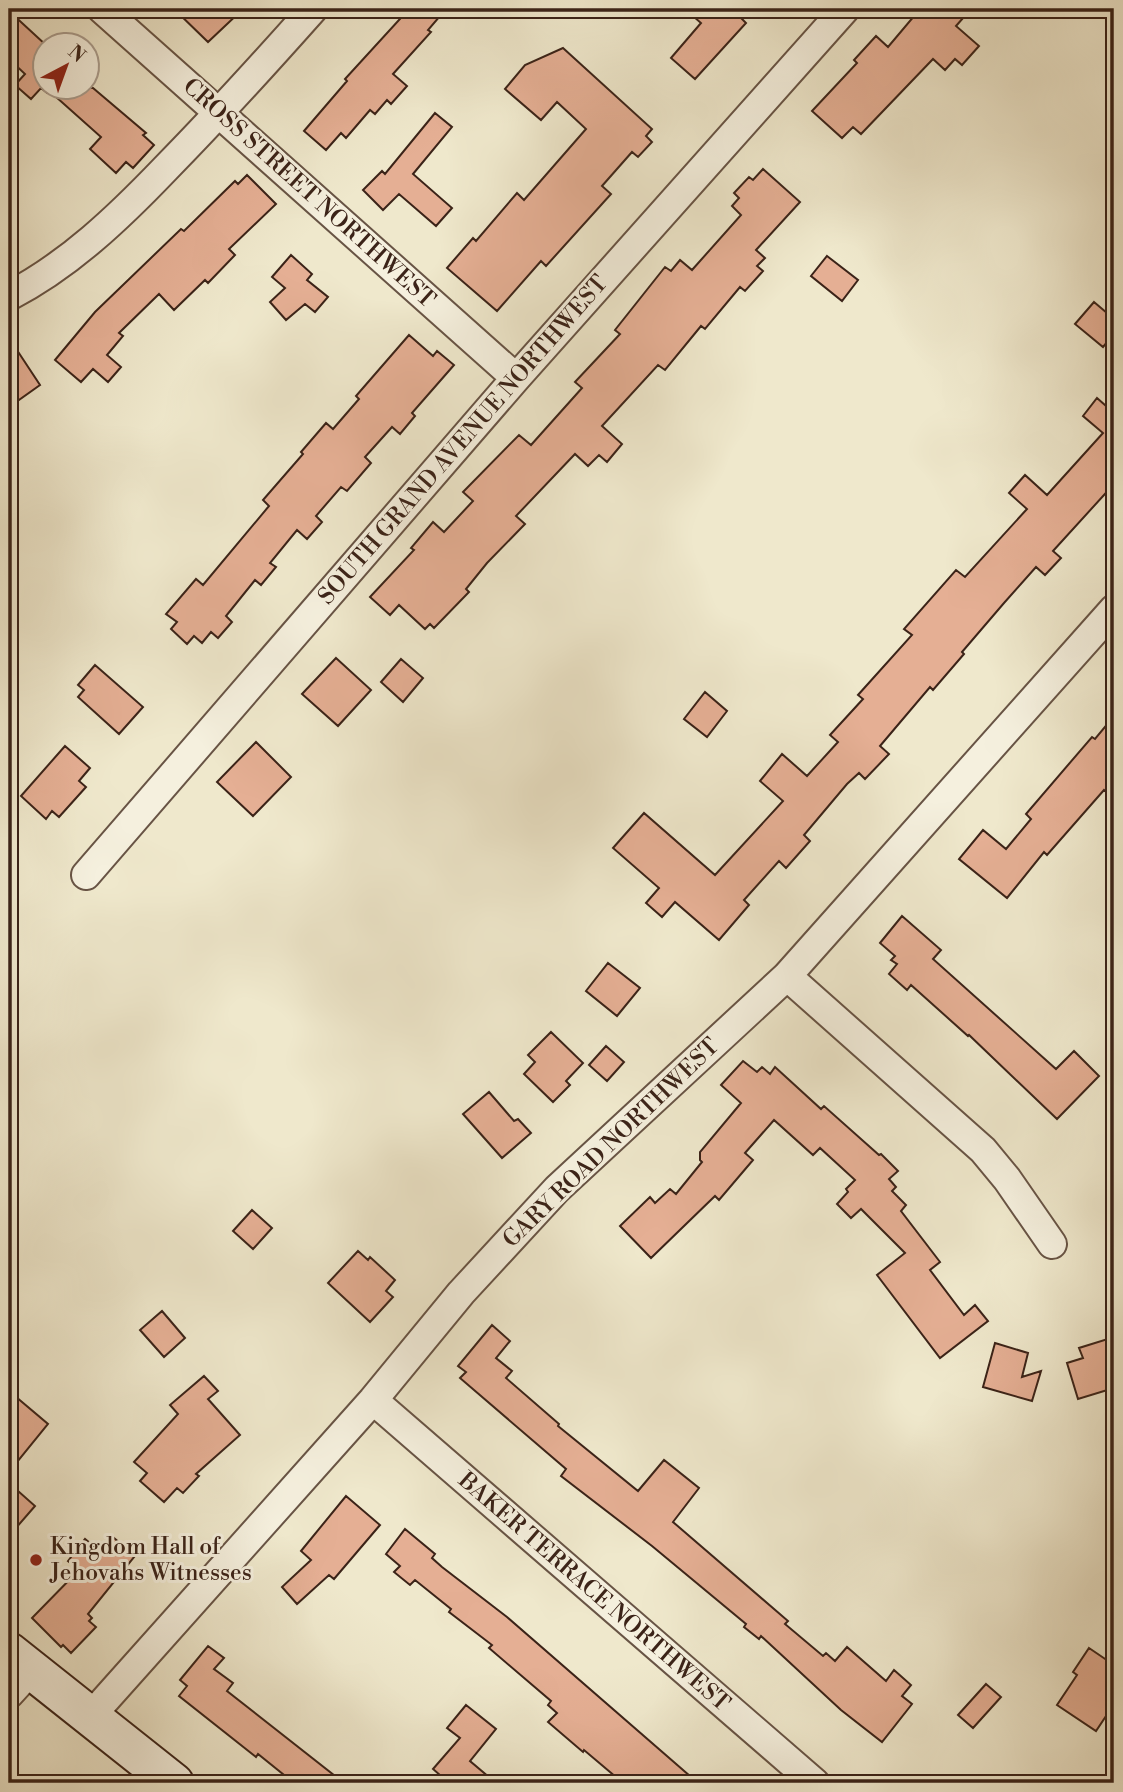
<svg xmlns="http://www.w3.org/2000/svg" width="1123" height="1792" viewBox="0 0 1123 1792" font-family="'Libre Bodoni',serif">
<rect width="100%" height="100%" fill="#efe8cc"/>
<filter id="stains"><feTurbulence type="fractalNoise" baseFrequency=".00286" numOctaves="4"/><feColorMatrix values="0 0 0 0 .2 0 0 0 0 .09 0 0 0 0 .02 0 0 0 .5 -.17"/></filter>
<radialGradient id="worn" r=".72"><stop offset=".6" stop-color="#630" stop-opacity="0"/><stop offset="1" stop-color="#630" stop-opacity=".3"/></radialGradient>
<!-- building -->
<path fill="#e5af94" stroke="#3b2318" stroke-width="2" d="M 174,9 L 243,9 L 208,42 Z
M 409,9 L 446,9 L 428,30 L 431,32 L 393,74 L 407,86 L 391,104 L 387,100 L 375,114 L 370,110 L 346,138 L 341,133 L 326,150 L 304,131 L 347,81 L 345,79 Z
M 685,9 L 751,9 L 742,19 L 746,23 L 695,79 L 671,58 L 701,23 Z
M 920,9 L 971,9 L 956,26 L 979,46 L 962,65 L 955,59 L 945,70 L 933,59 L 861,134 L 853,127 L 842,138 L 812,111 L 857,63 L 854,60 L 876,36 L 888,47 Z
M 9,11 L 47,46 L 46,46 L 46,88 L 93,88 L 146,133 L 143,135 L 154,145 L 133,168 L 126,162 L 116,173 L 90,149 L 101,137 L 46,88 L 46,92 L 41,88 L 31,99 L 15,85 L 25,74 L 9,59 Z
M 563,48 L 652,129 L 646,136 L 652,142 L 638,157 L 632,152 L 602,186 L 611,194 L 546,266 L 541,261 L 497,311 L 447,268 L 473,238 L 476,241 L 517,193 L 524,200 L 586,129 L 557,102 L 541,120 L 505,89 L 525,65 Z
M 435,113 L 452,127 L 413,174 L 452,208 L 436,226 L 399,194 L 383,210 L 363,190 L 382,171 L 385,174 Z
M 763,169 L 800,202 L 756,250 L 765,258 L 757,266 L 763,271 L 745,291 L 740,287 L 705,329 L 701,326 L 665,370 L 658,365 L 602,426 L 622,444 L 607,462 L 599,455 L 588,466 L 575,454 L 516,516 L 525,524 L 487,563 L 466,589 L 469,592 L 434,628 L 430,624 L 425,629 L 399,605 L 390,615 L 370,597 L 414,550 L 411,548 L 433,522 L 444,532 L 473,501 L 463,492 L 519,435 L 531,445 L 582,388 L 575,382 L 620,334 L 615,330 L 665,267 L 671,271 L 680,260 L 692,270 L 741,215 L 732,206 L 739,198 L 734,193 L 749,177 L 753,180 Z
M 247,175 L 276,204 L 229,249 L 235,255 L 208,283 L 205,280 L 174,310 L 159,294 L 119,333 L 123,336 L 107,355 L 121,367 L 108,382 L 93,369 L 81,382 L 55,360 L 95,312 L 181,229 L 184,231 L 235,181 L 238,184 Z
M 291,255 L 312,274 L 307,280 L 328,297 L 315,312 L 305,304 L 286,320 L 270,302 L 285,288 L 272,277 Z
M 827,256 L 858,280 L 842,301 L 811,276 Z
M 1094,302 L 1114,319 L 1114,334 L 1103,347 L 1075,324 Z
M 409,335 L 433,356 L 437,351 L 454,365 L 412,413 L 415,416 L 400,434 L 392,427 L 365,457 L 371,463 L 347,491 L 341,487 L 316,516 L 322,522 L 307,539 L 297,530 L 270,563 L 276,567 L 261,585 L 255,580 L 226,616 L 232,622 L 218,638 L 211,632 L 202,643 L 194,636 L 187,644 L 171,629 L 177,622 L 166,614 L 196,579 L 203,585 L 269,506 L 263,500 L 303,454 L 301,452 L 326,423 L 333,429 L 359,399 L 356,396 Z
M 9,338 L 40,385 L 9,407 Z
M 1097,398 L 1114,413 L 1114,484 L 1053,551 L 1061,558 L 1045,575 L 1036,567 L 1004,603 L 962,652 L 964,654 L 933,690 L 930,687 L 880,746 L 889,754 L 865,779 L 859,773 L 847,784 L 804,835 L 810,841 L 786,868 L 779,861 L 744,900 L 749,905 L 719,940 L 675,902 L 662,917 L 646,903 L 659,888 L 613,848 L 644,813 L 715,875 L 783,801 L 760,781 L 782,754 L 807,776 L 838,742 L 830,735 L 863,699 L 858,695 L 912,635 L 904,629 L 956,570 L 965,577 L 1027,509 L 1009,493 L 1025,475 L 1047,495 L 1103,433 L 1083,416 Z
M 336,658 L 371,690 L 338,726 L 302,694 Z
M 401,659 L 423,678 L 403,702 L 381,682 Z
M 95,665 L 143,707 L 119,734 L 78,697 L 84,690 L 78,685 Z
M 705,692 L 727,711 L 707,737 L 684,719 Z
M 1114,716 L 1114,799 L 1104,790 L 1047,855 L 1044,852 L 1007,898 L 959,859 L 983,830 L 1006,849 L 1031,819 L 1026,814 L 1092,737 L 1095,739 Z
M 256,742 L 291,777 L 253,816 L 217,782 Z
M 65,746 L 90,768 L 79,781 L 86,787 L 59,817 L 52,811 L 46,819 L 21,796 Z
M 902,916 L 941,950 L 933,959 L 1056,1069 L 1074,1051 L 1099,1076 L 1057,1119 L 969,1035 L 968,1036 L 911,985 L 907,990 L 889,974 L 897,964 L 891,960 L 895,956 L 880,943 Z
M 608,963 L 640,988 L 617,1016 L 586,991 Z
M 551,1032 L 583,1063 L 566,1081 L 570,1085 L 553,1102 L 524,1074 L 535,1062 L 528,1055 Z
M 606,1046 L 624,1062 L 607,1081 L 589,1065 Z
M 743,1061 L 757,1072 L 762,1067 L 770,1074 L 775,1067 L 821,1109 L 824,1106 L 879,1155 L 881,1154 L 898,1171 L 889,1179 L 896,1187 L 892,1191 L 906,1205 L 901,1211 L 940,1262 L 930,1270 L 964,1315 L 975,1305 L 988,1321 L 940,1358 L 877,1275 L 905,1253 L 861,1209 L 851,1218 L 837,1204 L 848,1192 L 846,1189 L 855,1180 L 820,1148 L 813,1155 L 774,1120 L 745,1153 L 753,1160 L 719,1200 L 715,1196 L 651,1258 L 620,1226 L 650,1197 L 655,1203 L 670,1189 L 676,1194 L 702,1162 L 700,1160 L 700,1152 L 741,1103 L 721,1085 Z
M 489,1092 L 514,1121 L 518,1119 L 531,1133 L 502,1158 L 463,1114 Z
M 252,1210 L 272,1228 L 253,1249 L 233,1231 Z
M 358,1251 L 368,1260 L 370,1257 L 395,1280 L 386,1291 L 393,1297 L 370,1322 L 328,1283 Z
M 162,1311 L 185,1338 L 164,1357 L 140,1330 Z
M 492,1325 L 510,1341 L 496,1358 L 512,1371 L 506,1378 L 559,1424 L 558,1426 L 638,1491 L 664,1460 L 699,1488 L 673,1522 L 788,1621 L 785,1624 L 823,1656 L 826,1653 L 835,1661 L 847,1647 L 886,1681 L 894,1670 L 911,1685 L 902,1696 L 912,1704 L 882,1742 L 841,1710 L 761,1636 L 759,1639 L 744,1627 L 746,1624 L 652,1546 L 561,1476 L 566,1469 L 460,1378 L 466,1372 L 458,1366 Z
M 1114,1337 L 1114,1388 L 1078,1399 L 1067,1363 L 1083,1358 L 1079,1348 Z
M 995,1343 L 1028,1353 L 1022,1377 L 1041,1371 L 1032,1401 L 983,1387 Z
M 204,1376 L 218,1391 L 208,1399 L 240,1435 L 196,1474 L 199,1476 L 183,1493 L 177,1488 L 164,1502 L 140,1481 L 147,1473 L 134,1462 L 178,1414 L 170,1405 Z
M 9,1391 L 48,1424 L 9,1472 Z
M 9,1483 L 35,1506 L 9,1536 Z
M 346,1496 L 380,1525 L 334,1579 L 329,1575 L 297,1604 L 282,1587 L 311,1560 L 301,1551 Z
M 405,1529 L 435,1554 L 432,1558 L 442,1567 L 507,1617 L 698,1783 L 623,1783 L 584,1750 L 583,1752 L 548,1722 L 557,1713 L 548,1705 L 551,1701 L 489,1648 L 492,1645 L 449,1612 L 451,1609 L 415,1580 L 410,1585 L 394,1572 L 400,1566 L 386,1554 Z
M 114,1538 L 135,1556 L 88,1614 L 92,1618 L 89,1621 L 96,1627 L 71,1653 L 63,1645 L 61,1647 L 32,1618 L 79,1570 L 68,1561 L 85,1539 L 102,1553 Z
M 208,1646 L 224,1658 L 214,1669 L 233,1683 L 227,1691 L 344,1783 L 294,1783 L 258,1754 L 256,1757 L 179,1696 L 187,1686 L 180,1680 Z
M 1089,1648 L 1114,1665 L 1114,1704 L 1096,1731 L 1057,1705 L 1077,1675 L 1073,1672 Z
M 986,1684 L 1001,1697 L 973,1728 L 958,1715 Z
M 466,1705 L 496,1729 L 470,1761 L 496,1783 L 449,1783 L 433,1769 L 460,1738 L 447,1728 Z"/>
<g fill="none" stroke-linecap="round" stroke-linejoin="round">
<!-- street casing -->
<g stroke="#685445" stroke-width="32">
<path id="street" d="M 102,9 L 516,378
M 9,296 C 69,265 119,217 165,169 C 216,117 265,63 313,9
M 86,875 L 516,378 L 845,9
M 787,976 L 983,1150 L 1007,1179 L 1052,1244
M 373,1400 L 815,1783
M 9,1694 L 31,1670
M 89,1718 L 373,1400 L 461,1293 L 557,1189 L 787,976 L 1114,609"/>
</g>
<!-- secondary casing -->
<g stroke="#3b2318" stroke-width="42">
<path id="secondary" d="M 9,1652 L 174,1783"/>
</g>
<!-- street -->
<use href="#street" stroke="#f5f0de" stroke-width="28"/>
<!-- secondary -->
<use href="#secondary" stroke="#f5f0de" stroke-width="38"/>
</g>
<!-- markers -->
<circle fill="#8f2418" stroke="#f5f0de" stroke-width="2.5" cx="36" cy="1560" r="7"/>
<g text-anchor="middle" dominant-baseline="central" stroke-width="6" stroke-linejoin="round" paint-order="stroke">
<!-- street labels -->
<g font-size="23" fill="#3b2318" stroke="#f5f0de">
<text transform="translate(309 193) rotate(42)">CROSS STREET NORTHWEST</text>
<text transform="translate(463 440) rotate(-49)">SOUTH GRAND AVENUE NORTHWEST</text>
<text transform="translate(611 1143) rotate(-44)">GARY ROAD NORTHWEST</text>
<text transform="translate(594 1592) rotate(41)">BAKER TERRACE NORTHWEST</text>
</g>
<!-- poi labels -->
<g font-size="23" fill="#3b2318" stroke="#f5f0de" text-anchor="start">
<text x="50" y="1547">Kingdom Hall of<tspan x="50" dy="26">Jehovahs Witnesses</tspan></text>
</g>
</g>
<!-- margin -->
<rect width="1123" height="1792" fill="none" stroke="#efe8cc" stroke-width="35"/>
<rect x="10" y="10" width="1102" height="1771" fill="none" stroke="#3b2318" stroke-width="3.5"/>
<rect x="18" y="18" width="1088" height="1757" fill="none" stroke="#3b2318" stroke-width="2"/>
<!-- north arrow -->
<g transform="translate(66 66) rotate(41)"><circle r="33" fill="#f5f0de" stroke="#ab9e8f" stroke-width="2"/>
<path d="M0-5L12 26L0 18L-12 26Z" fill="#8f2418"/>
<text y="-10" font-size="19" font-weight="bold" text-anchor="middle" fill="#3b2318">N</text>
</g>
<rect width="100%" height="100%" filter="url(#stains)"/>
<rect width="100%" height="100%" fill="url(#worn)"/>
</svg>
